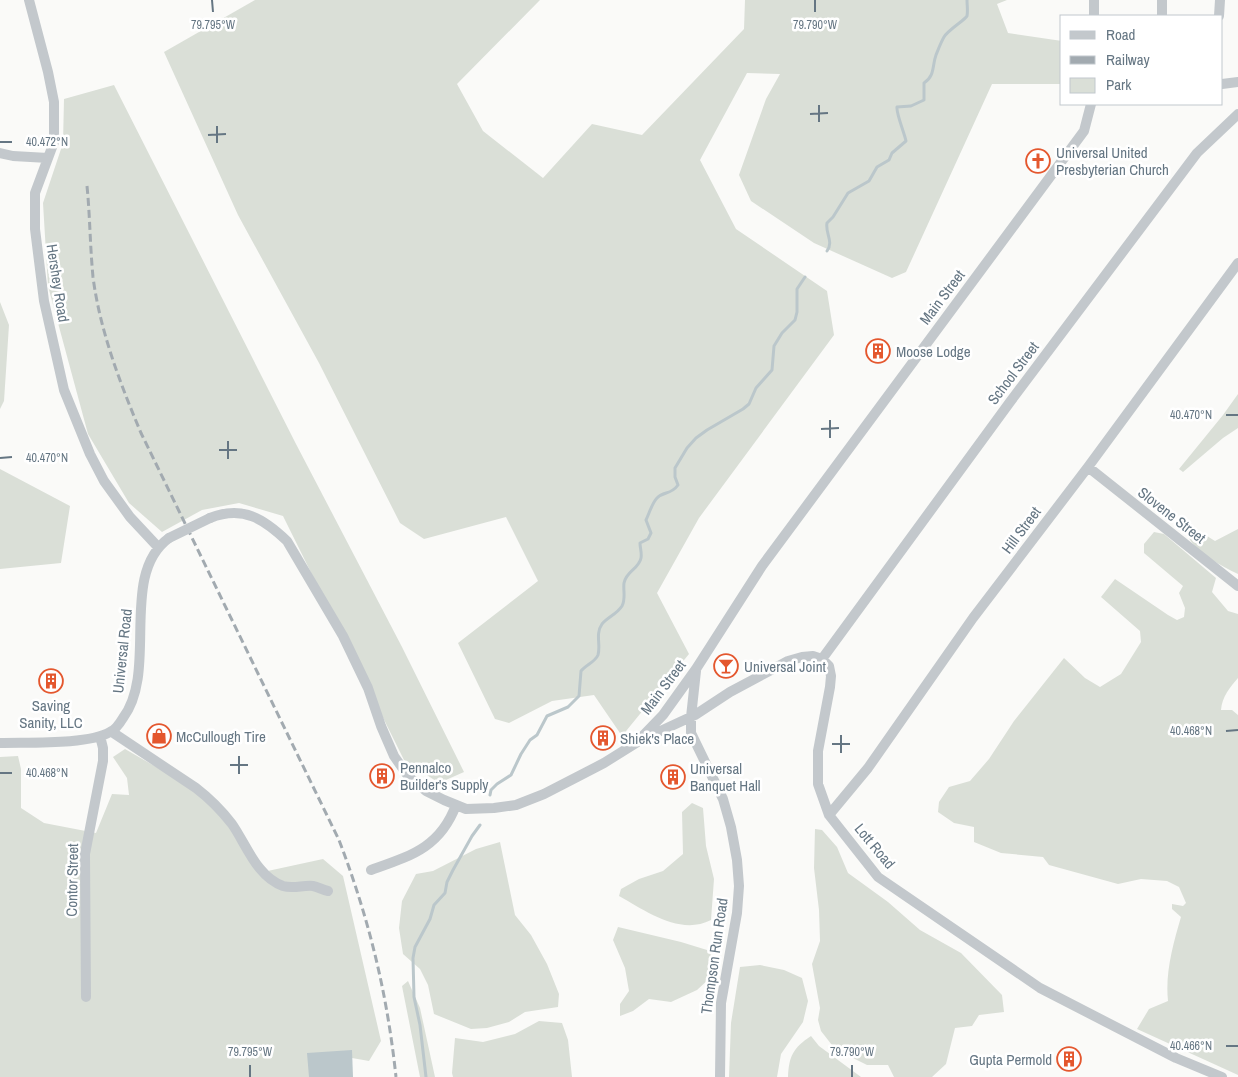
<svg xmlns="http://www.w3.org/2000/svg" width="1238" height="1077" viewBox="0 0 1238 1077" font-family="'Archivo Narrow',sans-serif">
<rect width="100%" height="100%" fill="#fafaf8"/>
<!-- green -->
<path fill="#dadfd7" d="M 255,0 L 540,0 L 457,84 L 483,131 L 543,178 L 592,124 L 642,135 L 744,29 L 745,0 L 1007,0 L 997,4 L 1008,33 L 1062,41 L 1062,84 L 992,84 L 906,272 L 892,278 L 814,243 L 751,201 L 739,175 L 766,99 L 780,74 L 747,73 L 700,160 L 736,229 L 827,291 L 834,335 L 699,518 L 657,593 L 689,654 L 622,736 L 594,695 L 552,701 L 509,723 L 495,719 L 458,643 L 538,581 L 506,517 L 424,539 L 400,523 L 319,363 L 238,215 L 164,52 Z
M 114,85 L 296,444 L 402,647 L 464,772 L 439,783 L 404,760 L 283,516 L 239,503 L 202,510 L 162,532 L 129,503 L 88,434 L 48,286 L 43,203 L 63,143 L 64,99 Z
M 0,302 L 9,325 L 4,401 L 0,409 Z
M 1238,394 L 1238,428 L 1223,438 L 1183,472 L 1179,469 L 1223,415 Z
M 0,469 L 70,506 L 61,563 L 0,569 Z
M 1238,529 L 1238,574 C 1223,567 1191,550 1187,533 L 1199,531 L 1215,541 Z
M 1154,532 L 1164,534 L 1216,578 L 1212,592 L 1228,611 L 1238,614 L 1238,678 C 1230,687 1222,697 1221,710 L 1232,710 L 1238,715 L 1238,1075 L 1137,1029 L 1149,1009 L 1168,1001 C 1165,973 1173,944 1181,917 L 1172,909 L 1172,904 L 1183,906 L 1186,903 L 1179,887 L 1167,881 L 1141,879 L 1118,884 L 1049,865 L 1043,857 L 1001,853 L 974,842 L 974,827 L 954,823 L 938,812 L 939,802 L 949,787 L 970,781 L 989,759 L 1014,721 L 1064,658 L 1085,678 L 1100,687 L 1121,674 L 1141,642 L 1140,631 L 1101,597 L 1115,579 L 1168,615 L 1177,620 L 1184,617 L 1185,608 L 1179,593 L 1183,586 L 1144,553 L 1144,544 Z
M 125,749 L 217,802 L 263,872 L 323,859 L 343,876 L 381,1041 L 369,1061 L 335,1055 L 316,1077 L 0,1077 L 0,757 L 18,756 L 21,769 L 21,808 L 44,823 L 96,833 L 112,794 L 129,795 L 127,778 L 113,757 Z
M 692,803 L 703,808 L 706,846 L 714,879 L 711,920 C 680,936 646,911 619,896 L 621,889 L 639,879 L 663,871 L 683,854 L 682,812 Z
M 815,829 L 822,830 L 837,847 L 848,873 L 888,902 L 920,930 L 961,953 L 1002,995 L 1004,1012 L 979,1015 L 972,1026 L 955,1028 L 946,1064 L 932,1077 L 894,1077 L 888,1065 L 867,1065 L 835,1049 L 821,1031 L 818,1020 L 820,1008 L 812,964 L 820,941 L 819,910 L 814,868 Z
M 500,842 L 515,915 L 531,935 L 547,964 L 559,994 L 558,1007 L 525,1012 L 509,1022 L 487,1028 L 471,1029 L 434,1014 L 428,985 L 420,969 L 403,954 L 399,928 L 402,901 L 416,874 L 433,871 L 476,849 Z
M 618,927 L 681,942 L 707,950 L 715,960 L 710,978 L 697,990 L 671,1002 L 649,999 L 633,1011 L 620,1016 L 620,1004 L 629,991 L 625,968 L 613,940 Z
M 760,965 L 784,970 L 802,978 L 808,1001 L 803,1022 L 781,1054 L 777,1077 L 729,1077 L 731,1023 L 740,967 Z
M 408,981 L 420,1008 L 435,1077 L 420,1077 L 402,986 Z
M 539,1021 L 562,1023 L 568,1040 L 572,1077 L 453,1077 L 452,1073 L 455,1038 L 483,1042 L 515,1034 Z
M 811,1036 L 819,1046 L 861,1077 L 788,1077 C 789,1056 793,1048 811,1036 Z"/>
<!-- water -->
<path fill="#bbc7cb" d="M 352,1050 L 353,1077 L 309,1077 L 307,1053 Z"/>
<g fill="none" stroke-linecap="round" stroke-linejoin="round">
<!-- stream -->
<path stroke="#bbc7cb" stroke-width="3" d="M 827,251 C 834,241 825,234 827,223 L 833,217 L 848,193 L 869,181 L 877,167 L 889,160 L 892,153 L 906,141 C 904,132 896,113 897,107 L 911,106 L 924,100 L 924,83 C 935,76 932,66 936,55 C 938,50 941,42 944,37 C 948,30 965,20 967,16 C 968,11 967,5 967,0
M 490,795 L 491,790 L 497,784 L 511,775 L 521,754 L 530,740 L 537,735 L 547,716 L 568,707 L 579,696 L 581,671 C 586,665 595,662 598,655 C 601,645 595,634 602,624 C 608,617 617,614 622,606 C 626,599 623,590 624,583 C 626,571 639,569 641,558 C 642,553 640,548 640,543 L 648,539 L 651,533 L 646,520 C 649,514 652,503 657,498 C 664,491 671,495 678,485 L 675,477 L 675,468 L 687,448 L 696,438 L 707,430 L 743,409 L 749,404 L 756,388 L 772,370 L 774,346 L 782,333 L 795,320 L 797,312 L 797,289 L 805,277
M 426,1077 L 420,1025 L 414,997 L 413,958 L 415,947 L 430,919 L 434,905 L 445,893 L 447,882 L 453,870 L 472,836 L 480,825"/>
<!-- minor -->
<path stroke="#c3c8cc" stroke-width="10" d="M 29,0 L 48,72 L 54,102 L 54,142 L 35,193 L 35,229 L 44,301 L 64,390 L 90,454 L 104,481 L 130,517 L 158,547
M 1094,16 L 1094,0
M 1162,16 L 1162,0
M 1219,16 L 1220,0
M 1222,84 L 1238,82
M 0,153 L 13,156 L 48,158
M 1088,467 L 1238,586
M 210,518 C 243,505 264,519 287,541 L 343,636 L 368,688 L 381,726 L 394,756 L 408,776 L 426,791 L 444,800 L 466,809 L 494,808 L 516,805 L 544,794 L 577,777 L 604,763 L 636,743 L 663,715 L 696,669 L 762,566 L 1084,131 L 1091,104
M 822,659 L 1010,402 L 1197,153 L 1238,114
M 696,671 L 691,717 L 691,733 L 723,799 L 731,827 L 737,860 L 739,886 L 737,913 L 721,1003 L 720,1077
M 112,732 L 196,788 C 209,798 222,811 232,824 C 246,844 257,877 283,886 C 293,889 303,885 313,886 C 318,887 323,890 328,891
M 639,741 L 695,715 L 730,692 L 788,661 L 802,657 L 813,656 L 822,659 L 829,666 L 831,676 L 830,687 L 818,751 L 818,784 L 829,815 L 878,877 L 1040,988 L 1176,1058 L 1222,1077
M 0,743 C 27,742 88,745 110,732 C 115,730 120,723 123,718 C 159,670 118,575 169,538
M 829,815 L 868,768 L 973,618 L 1088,467 L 1238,263
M 371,870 C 410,856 440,848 456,805
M 86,997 L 85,854 L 103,761 L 103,748 L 100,736"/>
<!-- rail -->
<path stroke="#a2aab0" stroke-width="3" stroke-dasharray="8 4" stroke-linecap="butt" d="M 87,186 C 90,216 90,246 93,277 C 100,331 120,383 141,433 L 339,840 C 369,919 387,992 396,1077"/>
<!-- minor-bridge -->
<path stroke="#c3c8cc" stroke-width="10" d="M 169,538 L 210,518"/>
</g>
<!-- ticks -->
<path fill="none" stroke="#657683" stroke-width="2" d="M 212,0 L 213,12M 815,0 L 815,12M 819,105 L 819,122M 810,114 L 828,113M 217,126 L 217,143M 208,135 L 226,134M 0,142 L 12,142M 1226,415 L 1238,415M 830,420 L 830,438M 821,429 L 839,428M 228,441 L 228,459M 219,450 L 237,450M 0,458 L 12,457M 1226,731 L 1238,730M 841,735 L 841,753M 832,744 L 850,744M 239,756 L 239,774M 230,765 L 248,765M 0,773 L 12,773M 1226,1046 L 1238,1046M 250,1065 L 250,1077M 852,1065 L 852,1077"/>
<!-- icons -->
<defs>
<g id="church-ring" transform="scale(1.25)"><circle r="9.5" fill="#fff" stroke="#e4572e" stroke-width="1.5"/><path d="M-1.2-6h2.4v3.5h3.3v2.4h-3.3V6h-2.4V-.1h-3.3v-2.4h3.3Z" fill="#e4572e"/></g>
<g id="building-ring" transform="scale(1.25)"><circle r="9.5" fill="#fff" stroke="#e4572e" stroke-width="1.5"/><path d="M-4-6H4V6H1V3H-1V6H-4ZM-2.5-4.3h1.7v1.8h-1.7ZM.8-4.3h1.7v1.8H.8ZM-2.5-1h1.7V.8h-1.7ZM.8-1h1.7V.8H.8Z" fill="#e4572e"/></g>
<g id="bar-ring" transform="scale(1.25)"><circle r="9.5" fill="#fff" stroke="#e4572e" stroke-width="1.5"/><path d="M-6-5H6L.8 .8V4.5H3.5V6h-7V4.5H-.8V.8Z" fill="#e4572e"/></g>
<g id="shop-ring" transform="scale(1.25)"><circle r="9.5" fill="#fff" stroke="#e4572e" stroke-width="1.5"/><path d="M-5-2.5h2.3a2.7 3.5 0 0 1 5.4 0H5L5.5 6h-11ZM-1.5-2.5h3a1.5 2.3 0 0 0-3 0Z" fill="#e4572e"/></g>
</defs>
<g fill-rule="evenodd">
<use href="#church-ring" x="1038" y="161"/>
<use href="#building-ring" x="878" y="351"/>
<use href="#bar-ring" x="726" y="666"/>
<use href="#building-ring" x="51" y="681"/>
<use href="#shop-ring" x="159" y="736"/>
<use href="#building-ring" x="603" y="738"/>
<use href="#building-ring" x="382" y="776"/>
<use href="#building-ring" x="673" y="777"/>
<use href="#building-ring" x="1069" y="1059"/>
</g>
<g text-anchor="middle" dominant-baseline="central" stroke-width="5" stroke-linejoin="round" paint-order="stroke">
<!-- poi labels -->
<g font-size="15" fill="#657683" stroke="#fff" text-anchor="start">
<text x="1056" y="152">Universal United<tspan x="1056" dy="17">Presbyterian Church</tspan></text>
<text x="896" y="351">Moose Lodge</text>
<text x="744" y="666">Universal Joint</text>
<text x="51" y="705" text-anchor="middle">Saving<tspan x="51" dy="17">Sanity, LLC</tspan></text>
<text x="176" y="736">McCullough Tire</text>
<text x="620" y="738">Shiek's Place</text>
<text x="400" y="767">Pennalco<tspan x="400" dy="17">Builder's Supply</tspan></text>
<text x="690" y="768">Universal<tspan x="690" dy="17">Banquet Hall</tspan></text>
<text x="1052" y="1059" text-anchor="end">Gupta Permold</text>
</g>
<!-- street labels -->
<g font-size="15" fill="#657683" stroke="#fff">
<text transform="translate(58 283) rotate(81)">Hershey Road</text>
<text transform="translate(942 297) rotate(-53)">Main Street</text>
<text transform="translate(1013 373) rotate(-53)">School Street</text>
<text transform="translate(1172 515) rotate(38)">Slovene Street</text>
<text transform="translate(1021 530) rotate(-53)">Hill Street</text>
<text transform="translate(122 651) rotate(-84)">Universal Road</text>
<text transform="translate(663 687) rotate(-53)">Main Street</text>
<text transform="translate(875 846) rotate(50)">Lott Road</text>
<text transform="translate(72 880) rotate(-89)">Contor Street</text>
<text transform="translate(714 956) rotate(-82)">Thompson Run Road</text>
</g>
</g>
<g font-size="12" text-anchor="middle" fill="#657683" stroke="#fff" stroke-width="5" stroke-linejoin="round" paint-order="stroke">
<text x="213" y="29">79.795°W</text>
<text x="815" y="29">79.790°W</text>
<text x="47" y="146">40.472°N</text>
<text x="1191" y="419">40.470°N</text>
<text x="47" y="462">40.470°N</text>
<text x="1191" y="735">40.468°N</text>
<text x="47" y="777">40.468°N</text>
<text x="1191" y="1050">40.466°N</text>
<text x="250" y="1056">79.795°W</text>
<text x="852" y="1056">79.790°W</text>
</g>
<!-- legend -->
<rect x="1060" y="15" width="162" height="90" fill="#ffffff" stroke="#c1c8cd"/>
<rect x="1070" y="31" width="25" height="8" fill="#c3c8cc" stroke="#c1c8cd"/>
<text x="1106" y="40" font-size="15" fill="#657683">Road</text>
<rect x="1070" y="56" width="25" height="8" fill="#a2aab0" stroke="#c1c8cd"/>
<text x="1106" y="65" font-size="15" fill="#657683">Railway</text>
<rect x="1070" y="78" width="25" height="15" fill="#dadfd7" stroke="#c1c8cd"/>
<text x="1106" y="90" font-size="15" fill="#657683">Park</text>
</svg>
